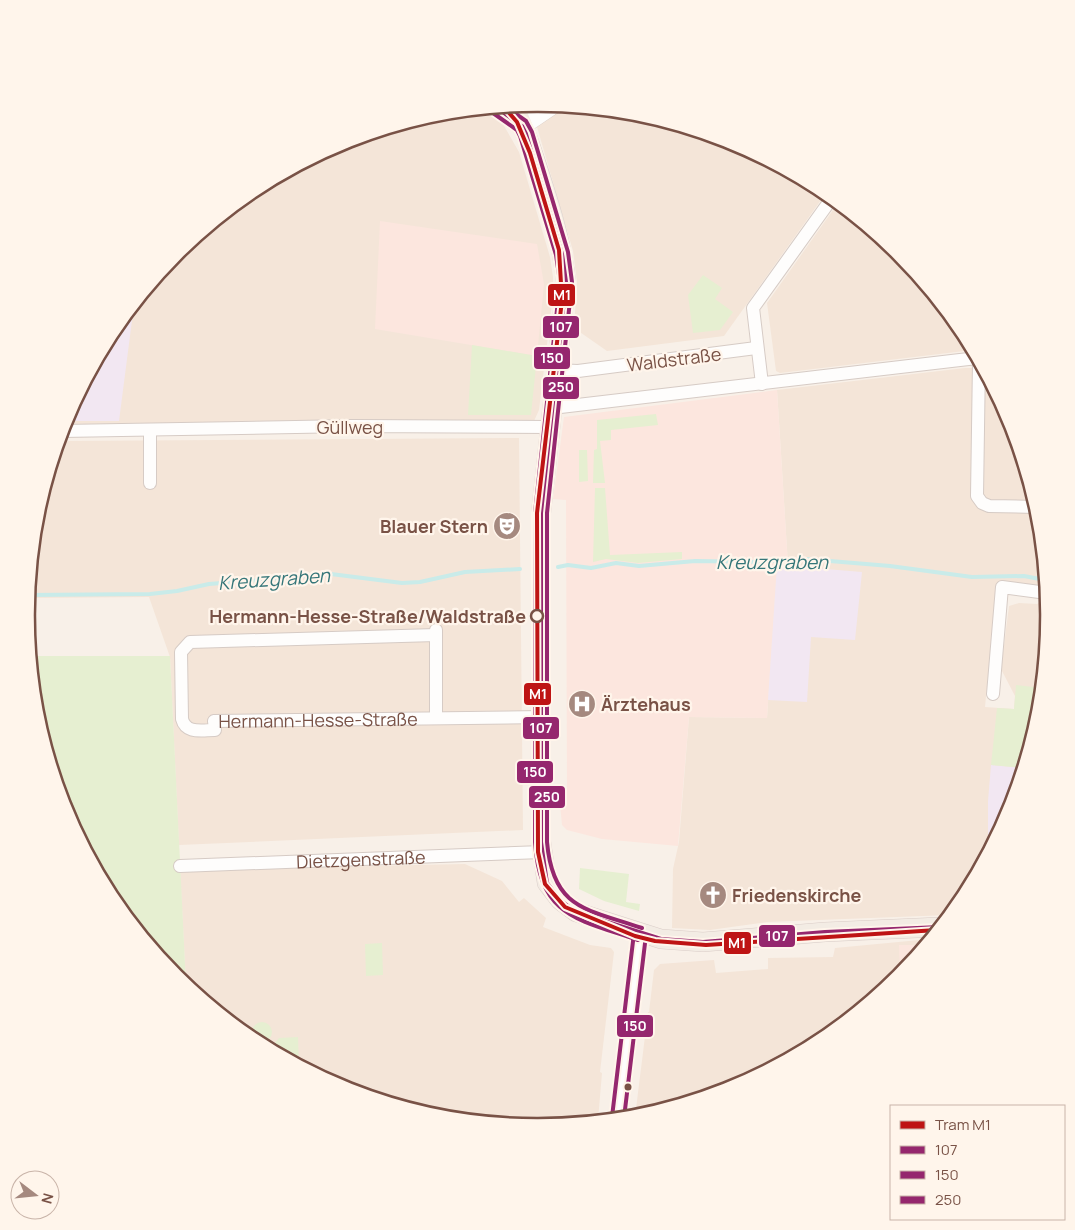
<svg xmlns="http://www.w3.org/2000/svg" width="1075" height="1230" viewBox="0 0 1075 1230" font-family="Manrope,sans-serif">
<rect width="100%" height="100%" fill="#f8f0e8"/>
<!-- residential -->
<path fill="#f4e5d8" d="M 561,106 L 638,114 L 733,143 L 826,193 L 724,336 L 607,351 L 574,328 L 577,282 L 573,251 L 537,127 L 538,123 Z
M 485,109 L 503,124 L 519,152 L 550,257 L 553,277 L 553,295 L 539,410 L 534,421 L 64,424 L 113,331 L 176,253 L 254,190 L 342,143 L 438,114 Z
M 838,203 L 899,254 L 963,331 L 973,350 L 780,373 L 776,371 L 767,303 Z
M 965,368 L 983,368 L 1010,420 L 1039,516 L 1046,589 L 997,583 L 985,707 L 1014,709 L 1015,696 L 1001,669 L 1009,606 L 1019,603 L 1037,604 L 1047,598 L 1049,615 L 1039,715 L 1010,811 L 962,899 L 949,915 L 767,922 L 710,930 L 672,928 L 673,869 L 679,842 L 689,717 L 767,718 L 777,565 L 788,565 L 777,390 Z
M 519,438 L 523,830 L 179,845 L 170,657 L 149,597 L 28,598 L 36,515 L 59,441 Z
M 465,864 L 502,881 L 519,902 L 524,898 L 546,918 L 543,927 L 590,945 L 611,948 L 614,952 L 600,1072 L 602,1073 L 598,1120 L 537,1126 L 437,1116 L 342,1087 L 253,1040 L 212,1006 L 206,998 L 186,984 L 180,870 Z
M 930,939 L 899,977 L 821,1040 L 733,1087 L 635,1117 L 648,1012 L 649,1012 L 654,970 L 660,964 L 714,960 L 716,973 L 768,969 L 768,958 L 833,957 L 835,948 Z"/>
<!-- commercial -->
<path fill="#fce6de" d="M 380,221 L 537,244 L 544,284 L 537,356 L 375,329 Z
M 777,390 L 788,565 L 777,566 L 767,718 L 689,717 L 678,846 L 602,839 L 567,830 L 562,825 L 559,794 L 567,795 L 566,500 L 553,499 L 564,417 Z
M 899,945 L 925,945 L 900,975 Z"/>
<!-- education -->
<path fill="#f2e7f2" d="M 134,305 L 119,421 L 65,421 L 113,331 Z
M 777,565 L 862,572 L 855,640 L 811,637 L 807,702 L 768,700 Z
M 991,765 L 1023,768 L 1010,811 L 988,851 L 988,801 Z"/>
<!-- green -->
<path fill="#e6efd1" d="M 703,275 L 722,288 L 715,299 L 733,312 L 720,330 L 693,333 L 688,295 Z
M 472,345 L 537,356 L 531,415 L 468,415 Z
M 656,414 L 658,425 L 611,430 L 611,440 L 600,441 L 605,483 L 593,483 L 594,450 L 597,449 L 597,420 Z
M 579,450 L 587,450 L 588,481 L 579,482 Z
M 595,488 L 605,488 L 610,555 L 682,552 L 682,559 L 638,563 L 606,559 L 593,562 Z
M 30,656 L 170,656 L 186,984 L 176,976 L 112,899 L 65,810 L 36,714 Z
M 1016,685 L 1042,688 L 1039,715 L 1023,768 L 991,765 L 997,708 L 1014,709 Z
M 580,868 L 629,874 L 626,902 L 640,904 L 639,911 L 604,901 L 579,889 Z
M 382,943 L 383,975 L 366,976 L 365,944 Z
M252 1032a10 10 0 1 1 20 0a10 10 0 1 1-20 0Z
M 298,1037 L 299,1065 L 270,1049 L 279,1038 Z"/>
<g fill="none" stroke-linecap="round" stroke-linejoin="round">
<!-- stream -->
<path stroke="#c9ebe9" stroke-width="4" d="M 558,567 L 568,565 L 591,568 L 616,563 L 639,566 L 695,561 L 760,562 L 806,559 L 890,566 L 972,577 L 1024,576 L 1045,580
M 28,595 L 150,594 L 177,591 L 209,584 L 331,574 L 402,583 L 420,582 L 465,572 L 520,569"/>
<!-- minor casing -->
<g stroke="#d6cbc5" stroke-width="14">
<g id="minor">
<path d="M 979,361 L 977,496 L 982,503 L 989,506 L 1036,507"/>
<path d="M 556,370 L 578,371 L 756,348"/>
<path d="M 762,384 L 753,308 L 832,198"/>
<path d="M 552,408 L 977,358"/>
<path d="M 62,431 L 351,426 L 550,427"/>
<path d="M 150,483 L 150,430"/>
<path d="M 436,630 L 436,717"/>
<path id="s1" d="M 436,635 L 190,642 L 181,652 L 182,719 C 186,734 201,730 215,730 L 214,721 L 541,717"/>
<path d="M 993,694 L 1002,587 L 1047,593"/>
<path id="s2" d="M 180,866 L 542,852"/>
</g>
</g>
<!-- secondary casing -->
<g stroke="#d9cdc6" stroke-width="19">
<path id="secondary" d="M 522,126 L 553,105
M 618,1118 L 640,934"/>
</g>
<!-- primary casing -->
<g stroke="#dacdc8" stroke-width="20">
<path id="primary" d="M 515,106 C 519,119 525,130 529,142 C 543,184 562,238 566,282 L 541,513 L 541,842 L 547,883 L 560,900 L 576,912 L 661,939 L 703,942 L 825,932 L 940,927
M 497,108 L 522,126"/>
</g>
<!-- minor -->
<use href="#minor" stroke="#fefdfc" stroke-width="12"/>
<!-- secondary -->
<use href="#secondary" stroke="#fefdfc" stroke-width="18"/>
<!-- primary -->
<use href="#primary" stroke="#f3ece4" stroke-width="19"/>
<!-- bus-1 casing -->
<g stroke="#fff5eb" stroke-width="8">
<path id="bus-1" d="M 497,108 L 522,126 L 526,134 L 562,254 L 566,282 L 541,513 L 541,842 L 547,883 L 560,900 L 576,912 L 661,939 L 703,942 L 825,932 L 940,927"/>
</g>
<!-- bus-2 casing -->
<g stroke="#fff5eb" stroke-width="8">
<path id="bus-2" d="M 493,113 L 517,130 L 520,136 L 556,255 L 560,282 L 535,513 L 535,842 C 540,917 577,919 638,940
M 624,1118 L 646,935"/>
</g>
<!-- bus-3 casing -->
<g stroke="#fff5eb" stroke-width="8">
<path id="bus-3" d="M 506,107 L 526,121 L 532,132 L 568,252 L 572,282 L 547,513 L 547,842 C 553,910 587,909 642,928
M 612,1117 L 634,933"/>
</g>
<!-- bus-1 -->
<use href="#bus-1" stroke="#95276e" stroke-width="4"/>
<!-- bus-2 -->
<use href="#bus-2" stroke="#95276e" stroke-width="4"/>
<!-- bus-3 -->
<use href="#bus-3" stroke="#95276e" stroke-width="4"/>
<!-- tram-1 casing -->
<g stroke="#fff5eb" stroke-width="8">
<path id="tram-1" d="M 504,107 L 517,122 L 530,153 L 559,250 L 562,300 L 537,513 L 538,852 L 545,884 L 565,907 L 635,936 L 655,941 L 706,945 L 937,930"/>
</g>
<!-- tram-1 -->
<use href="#tram-1" stroke="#be1414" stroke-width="4"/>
</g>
<!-- icons -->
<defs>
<g id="theatre-disc" transform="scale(1.4375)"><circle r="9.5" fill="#a5897f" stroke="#fff5eb"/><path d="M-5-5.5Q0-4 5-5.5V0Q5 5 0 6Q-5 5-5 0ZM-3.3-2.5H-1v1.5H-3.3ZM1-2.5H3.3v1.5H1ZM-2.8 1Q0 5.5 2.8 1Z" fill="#fff"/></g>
<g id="hospital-disc" transform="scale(1.4375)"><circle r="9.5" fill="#a5897f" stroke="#fff5eb"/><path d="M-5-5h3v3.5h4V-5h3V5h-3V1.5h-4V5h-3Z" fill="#fff"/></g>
<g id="church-disc" transform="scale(1.4375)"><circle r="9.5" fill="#a5897f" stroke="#fff5eb"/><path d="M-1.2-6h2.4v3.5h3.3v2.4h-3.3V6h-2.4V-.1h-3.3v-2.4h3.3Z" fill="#fff"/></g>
</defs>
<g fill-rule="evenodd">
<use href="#theatre-disc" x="507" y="526"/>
<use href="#hospital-disc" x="582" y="704"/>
<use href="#church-disc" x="713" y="895"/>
</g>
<!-- markers -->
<circle fill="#fff5eb" stroke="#795246" stroke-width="2.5" cx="537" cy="616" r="6"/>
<circle fill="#795246" stroke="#fff5eb" stroke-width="2" cx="628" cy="1087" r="4.5"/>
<g text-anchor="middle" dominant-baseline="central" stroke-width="4.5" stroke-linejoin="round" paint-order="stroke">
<!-- street labels -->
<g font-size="18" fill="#795246" stroke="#fff5eb">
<text transform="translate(674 359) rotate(-7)">Waldstraße</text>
<text x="350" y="427">Güllweg</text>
<text stroke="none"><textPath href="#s1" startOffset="478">Hermann-Hesse-Straße</textPath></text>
<text stroke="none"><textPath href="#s2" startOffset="181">Dietzgenstraße</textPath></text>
</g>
<!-- poi labels -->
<g font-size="18" font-weight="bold" fill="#795246" stroke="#fff5eb" text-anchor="start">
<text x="488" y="526" text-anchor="end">Blauer Stern</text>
<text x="601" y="704">Ärztehaus</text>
<text x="732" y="895">Friedenskirche</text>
</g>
<!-- stop labels -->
<g font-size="18" font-weight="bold" fill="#795246" stroke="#fff5eb" text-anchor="end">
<text x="526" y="616">Hermann-Hesse-Straße/Waldstraße</text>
</g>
<!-- water labels -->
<g font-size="19" font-style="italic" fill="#357679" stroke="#fff5eb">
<text x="772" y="562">Kreuzgraben</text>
<text transform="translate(274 579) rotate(-4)">Kreuzgraben</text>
</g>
</g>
<!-- crop -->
<path d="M0 0H1075V1230H0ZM537 112H538A502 502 0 0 1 1040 614V616A502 502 0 0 1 538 1118H537A502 502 0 0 1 35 616V614A502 502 0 0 1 537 112Z" fill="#fff5eb" fill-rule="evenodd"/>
<path fill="none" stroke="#795246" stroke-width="2.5" d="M537 112H538A502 502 0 0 1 1040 614V616A502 502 0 0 1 538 1118H537A502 502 0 0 1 35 616V614A502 502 0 0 1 537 112Z"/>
<g stroke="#fff5eb" stroke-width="2">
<rect x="547" y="283" width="29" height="24" rx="5" fill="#be1414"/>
<rect x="542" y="315" width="38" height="24" rx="5" fill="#95276e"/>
<rect x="533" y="346" width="38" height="24" rx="5" fill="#95276e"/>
<rect x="542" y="376" width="38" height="24" rx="5" fill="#95276e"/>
<rect x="523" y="682" width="29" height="24" rx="5" fill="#be1414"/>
<rect x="522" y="716" width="38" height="24" rx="5" fill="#95276e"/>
<rect x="516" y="760" width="38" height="24" rx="5" fill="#95276e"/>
<rect x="528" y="785" width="38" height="24" rx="5" fill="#95276e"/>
<rect x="758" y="924" width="38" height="24" rx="5" fill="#95276e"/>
<rect x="723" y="931" width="29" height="24" rx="5" fill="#be1414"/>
<rect x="616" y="1014" width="38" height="24" rx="5" fill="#95276e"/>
</g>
<g font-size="14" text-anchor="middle" font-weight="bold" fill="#fff">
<text x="562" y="300">M1</text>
<text x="561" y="332">107</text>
<text x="552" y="363">150</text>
<text x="561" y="392">250</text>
<text x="538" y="699">M1</text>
<text x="541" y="733">107</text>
<text x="535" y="777">150</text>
<text x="547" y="802">250</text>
<text x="777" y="941">107</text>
<text x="737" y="948">M1</text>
<text x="635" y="1031">150</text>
</g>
<!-- legend -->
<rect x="890" y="1105" width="175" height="115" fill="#fff5eb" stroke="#c9b4a9"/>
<rect x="900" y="1121" width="25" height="8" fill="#be1414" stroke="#c9b4a9"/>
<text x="935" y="1130" font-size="15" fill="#795246">Tram M1</text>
<rect x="900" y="1146" width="25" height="8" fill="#95276e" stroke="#c9b4a9"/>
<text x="935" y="1155" font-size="15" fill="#795246">107</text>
<rect x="900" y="1171" width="25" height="8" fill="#95276e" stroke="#c9b4a9"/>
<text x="935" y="1180" font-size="15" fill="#795246">150</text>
<rect x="900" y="1196" width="25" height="8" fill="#95276e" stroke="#c9b4a9"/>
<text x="935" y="1205" font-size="15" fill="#795246">250</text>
<!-- north arrow -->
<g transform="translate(35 1195) rotate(106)"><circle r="24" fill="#fff5eb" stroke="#c9b4a9"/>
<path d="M0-4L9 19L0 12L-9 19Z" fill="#a5897f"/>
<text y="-8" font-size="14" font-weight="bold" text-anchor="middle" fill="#795246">N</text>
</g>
</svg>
